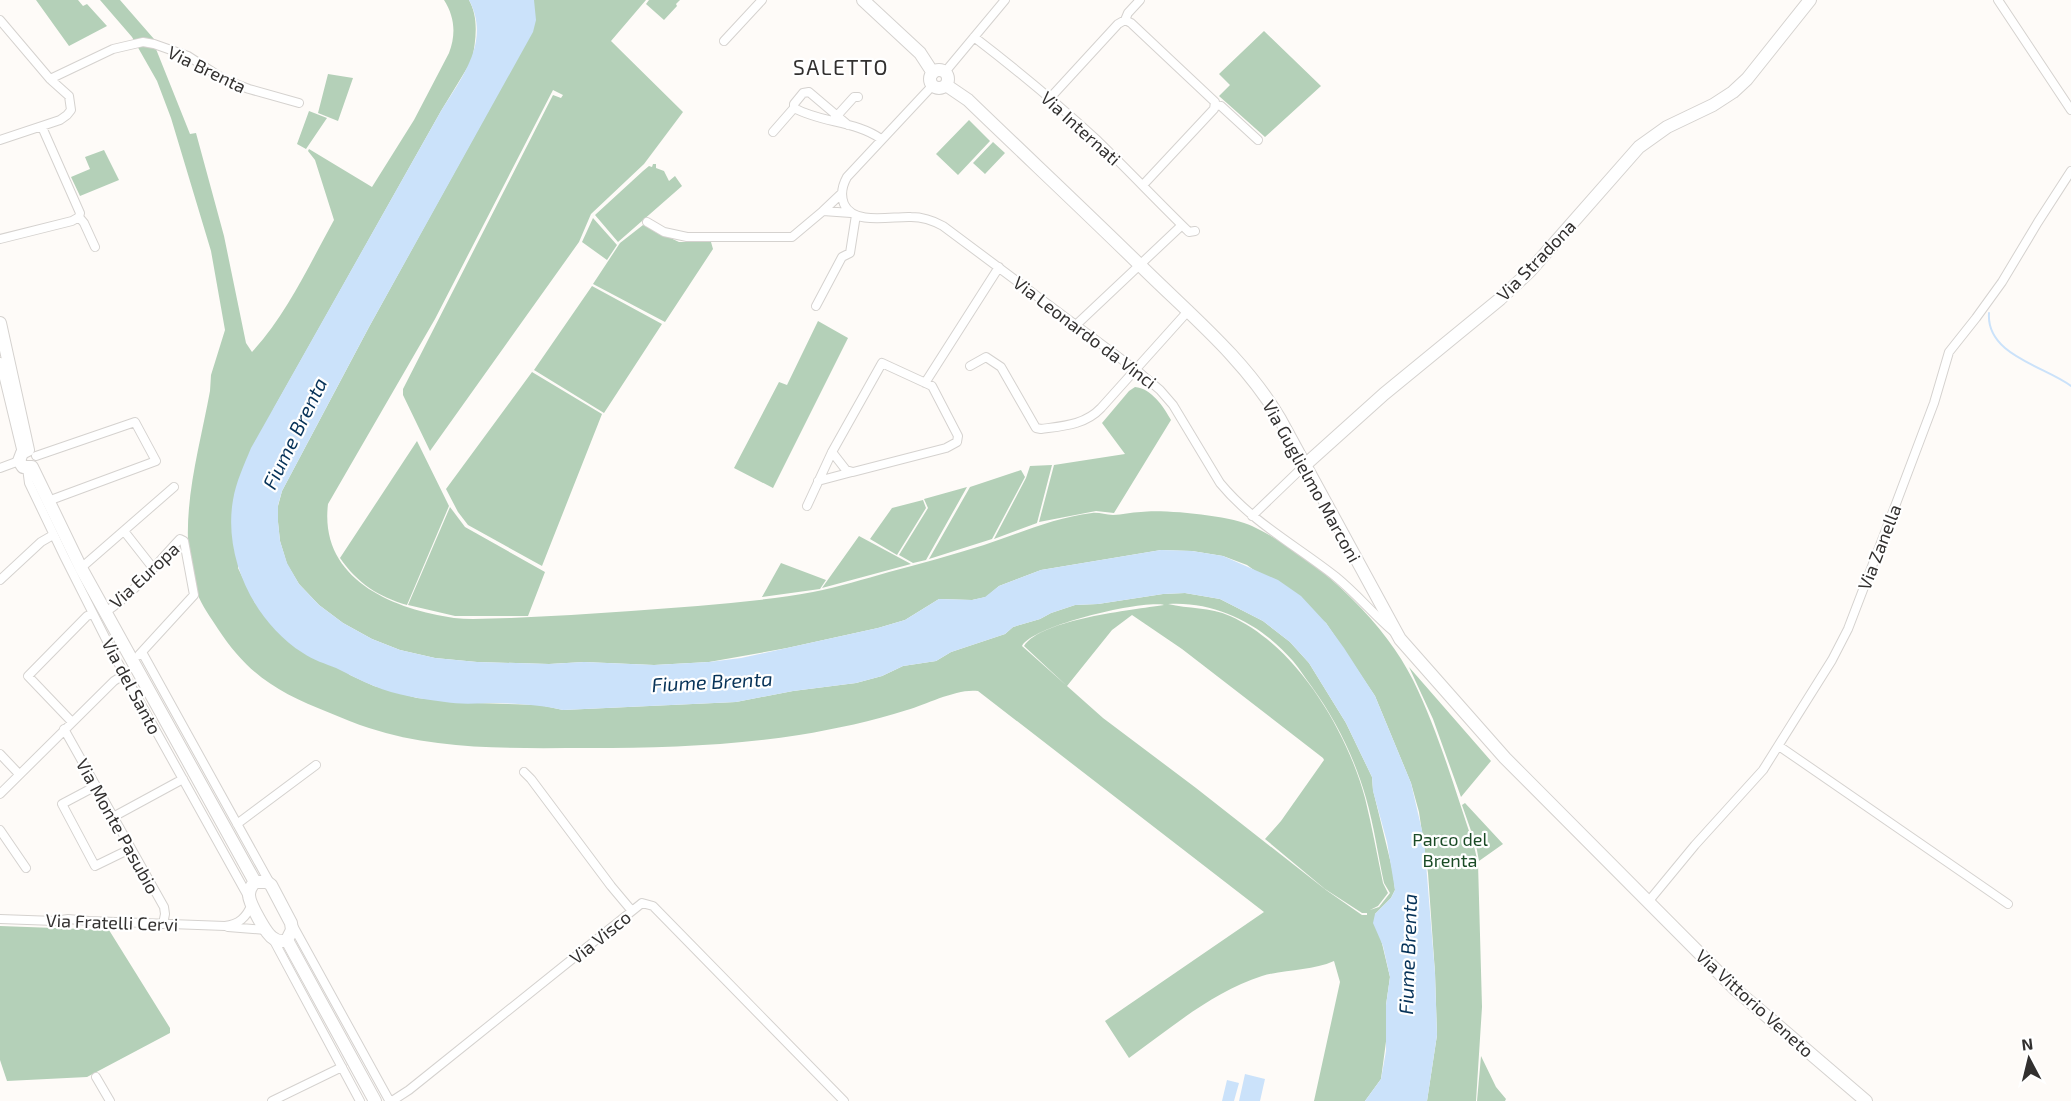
<svg xmlns="http://www.w3.org/2000/svg" width="2071" height="1101" viewBox="0 0 2071 1101" font-family="'Exo 2',sans-serif">
<rect width="100%" height="100%" fill="#fefbf8"/>
<!-- green -->
<path fill="#b4d0b8" fill-rule="evenodd" d="M 36,0 L 78,0 L 83,6 L 87,4 L 107,26 L 69,46 Z
M 100,0 L 120,0 L 154,39 L 156,49 L 190,134 L 196,133 L 224,236 L 246,343 L 252,352 C 287,314 309,265 334,220 L 315,160 L 308,151 L 309,149 L 372,187 L 414,120 L 449,53 C 456,35 455,17 444,0 L 469,0 C 479,18 476,40 472,60 L 441,111 L 274,408 L 270,417 L 238,568 L 255,603 L 350,675 L 374,686 L 417,698 L 476,703 L 540,705 L 563,710 L 736,702 L 793,691 L 856,683 L 882,676 L 903,666 L 936,661 L 951,652 L 1005,634 L 1013,627 L 1040,619 L 1051,613 L 1075,605 L 1098,604 L 1163,594 L 1185,593 L 1220,599 L 1263,621 L 1290,642 L 1309,663 L 1346,723 L 1372,777 L 1373,790 L 1393,872 L 1395,890 L 1391,898 L 1375,914 L 1390,977 L 1386,1005 L 1387,1034 L 1381,1079 L 1365,1101 L 1314,1101 L 1340,982 L 1334,961 C 1312,971 1286,969 1262,976 C 1212,992 1171,1028 1129,1058 L 1105,1021 L 1264,912 L 978,691 C 958,688 927,704 907,710 C 872,721 836,729 799,735 C 729,746 659,748 589,748 C 517,748 438,751 369,728 C 356,724 343,718 330,713 C 279,693 249,676 218,629 C 211,618 202,606 197,593 C 175,527 198,457 210,391 L 211,375 L 225,330 L 211,251 L 171,118 L 157,81 L 132,37 ZM 1168,604 C 1217,601 1262,625 1293,661 C 1300,669 1305,678 1312,687 C 1336,720 1355,759 1366,798 C 1374,826 1378,855 1384,883 L 1390,893 L 1379,907 L 1370,910 L 1378,906 L 1388,893 L 1383,883 C 1377,855 1372,826 1365,798 C 1347,731 1296,645 1230,616 C 1210,607 1188,609 1168,604 ZM 1164,605 C 1132,610 1042,619 1024,646 L 1067,686 L 1112,630 L 1132,615 L 1182,649 L 1323,758 L 1324,760 L 1281,821 L 1265,839 L 1325,889 L 1362,913 L 1367,913 L 1367,915 L 1362,915 L 1326,890 L 1196,788 L 1103,718 L 1022,646 C 1034,625 1142,600 1164,605 Z
M 534,0 L 646,0 L 611,41 L 683,112 L 644,164 L 591,214 L 579,242 L 430,451 L 403,395 L 403,389 L 553,95 L 561,98 L 563,95 L 553,90 L 435,319 L 328,504 C 319,579 392,609 454,618 C 473,620 492,618 511,618 C 551,616 591,614 631,611 C 692,606 753,603 813,592 C 839,587 864,579 889,572 C 920,564 952,555 984,545 C 1020,533 1053,518 1092,513 C 1099,512 1105,515 1113,515 C 1122,515 1131,512 1141,512 C 1164,509 1232,516 1252,526 C 1313,555 1383,619 1413,680 C 1439,733 1455,790 1474,846 L 1478,863 L 1482,1007 L 1476,1101 L 1427,1101 L 1437,1035 L 1435,973 L 1428,873 L 1419,812 L 1411,783 L 1375,696 L 1326,623 L 1247,565 L 1223,556 L 1192,551 L 1161,550 L 1041,570 L 999,586 L 986,597 L 972,600 L 939,599 L 905,620 L 878,628 L 787,648 L 709,662 L 654,665 L 584,662 L 549,664 L 477,662 L 435,658 L 400,650 L 372,639 L 343,623 L 319,605 L 299,584 L 287,564 L 280,541 L 278,522 L 278,506 L 282,491 L 369,327 L 532,32 Z
M 649,0 L 680,0 L 676,4 L 677,6 L 664,20 L 646,4 Z
M 1264,31 L 1321,86 L 1265,137 L 1219,96 L 1230,85 L 1219,74 Z
M 328,74 L 353,78 L 338,121 L 318,113 Z
M 309,111 L 327,118 L 306,149 L 297,144 Z
M 969,120 L 990,141 L 958,175 L 936,154 Z
M 993,142 L 1005,153 L 985,174 L 973,163 Z
M 104,150 L 119,180 L 80,196 L 71,177 L 90,169 L 85,157 Z
M 653,164 L 656,164 L 656,168 L 664,171 L 669,181 L 675,176 L 682,186 L 618,242 L 595,215 L 643,171 L 649,166 L 652,167 Z
M 593,218 L 617,245 L 607,260 L 582,242 Z
M 643,225 L 679,242 L 711,242 L 713,249 L 665,322 L 593,284 L 620,243 Z
M 592,286 L 662,324 L 604,413 L 534,370 Z
M 818,321 L 848,338 L 773,488 L 734,468 L 779,382 L 787,385 Z
M 532,372 L 602,414 L 542,566 L 468,525 L 458,512 L 446,489 Z
M 1135,387 C 1151,388 1164,407 1171,420 L 1114,513 L 1096,511 L 1039,522 L 1054,465 L 1125,454 L 1102,423 L 1129,391 Z
M 417,441 L 449,506 L 407,605 C 379,597 357,583 340,558 Z
M 1052,465 L 1037,523 L 994,539 L 1026,478 L 1030,466 Z
M 1021,470 L 1025,477 L 992,539 L 929,559 L 970,487 Z
M 967,487 L 926,560 L 913,563 L 899,555 L 928,508 L 924,499 Z
M 923,500 L 926,508 L 897,555 L 870,539 L 892,508 Z
M 450,507 L 465,527 L 545,572 L 528,616 L 455,616 L 408,605 Z
M 859,536 L 911,564 L 822,588 Z
M 781,563 L 826,580 L 820,589 L 762,597 Z
M 1409,667 L 1491,761 L 1461,797 L 1433,719 Z
M 1465,803 L 1503,844 L 1479,861 L 1476,845 L 1462,805 Z
M 0,926 L 109,930 L 170,1028 L 170,1033 L 87,1077 L 7,1081 L 0,1060 Z
M 1481,1056 L 1496,1087 L 1506,1099 L 1505,1101 L 1477,1101 Z"/>
<!-- water -->
<path fill="#cbe2fa" d="M 469,0 L 534,0 L 536,20 L 533,32 L 369,327 L 282,491 L 278,505 L 278,522 L 280,541 L 287,563 L 299,584 L 319,605 L 343,623 L 372,639 L 400,650 L 435,658 L 477,662 L 549,664 L 584,662 L 654,665 L 709,662 L 741,658 L 878,628 L 905,620 L 939,599 L 972,600 L 985,597 L 999,586 L 1041,570 L 1161,550 L 1192,551 L 1223,556 L 1278,580 L 1301,596 L 1326,623 L 1344,648 L 1375,696 L 1411,783 L 1424,839 L 1435,973 L 1437,1035 L 1427,1101 L 1365,1101 L 1381,1079 L 1386,1051 L 1386,1005 L 1390,977 L 1383,946 L 1373,923 L 1375,914 L 1391,898 L 1395,890 L 1387,842 L 1373,791 L 1372,777 L 1346,723 L 1309,663 L 1290,642 L 1263,621 L 1220,599 L 1185,593 L 1163,594 L 1098,604 L 1075,605 L 1051,613 L 1040,619 L 1013,627 L 1005,634 L 951,652 L 936,661 L 903,666 L 882,676 L 856,683 L 793,691 L 736,702 L 563,710 C 541,705 521,704 499,703 C 481,703 462,705 445,702 C 421,699 396,695 374,686 C 361,681 349,674 336,668 C 326,664 313,660 303,653 C 254,622 223,557 233,500 C 236,482 244,465 251,448 L 441,111 C 462,77 491,41 469,0 Z
M 1245,1074 L 1265,1079 L 1260,1101 L 1239,1101 Z
M 1227,1080 L 1239,1083 L 1234,1101 L 1222,1101 Z"/>
<g fill="none" stroke-linecap="round" stroke-linejoin="round">
<!-- stream -->
<path stroke="#cbe2fa" stroke-width="2" d="M 1989,313 C 1986,355 2044,366 2071,386"/>
<!-- street casing -->
<g stroke="#d5d2cf" stroke-width="10">
<path id="street" d="M 1998,0 L 2071,110
M 0,20 L 50,79 L 69,96 L 71,110 L 67,115 L 60,120 L 0,140
M 1125,20 L 1131,23 L 1215,102 L 1214,109 L 1143,185
M 974,37 C 1017,70 1058,104 1098,141 C 1129,171 1159,203 1189,232 L 1195,231
M 724,41 L 762,0
M 945,72 L 1005,0
M 50,79 L 113,49 L 143,42 L 154,44 L 188,56 L 225,80 L 249,89 L 299,103
M 933,85 L 847,177 C 842,186 840,194 844,204 C 854,226 892,216 911,217 C 921,217 934,221 943,226 L 1140,373 L 1160,390 L 1173,405 L 1220,483 C 1253,523 1297,546 1336,577 C 1357,594 1374,615 1394,632
M 1050,98 L 1118,24 L 1125,20 L 1128,13 L 1140,0
M 1215,105 L 1221,106 L 1258,140
M 794,108 C 821,123 856,121 881,139
M 835,118 L 854,97 L 858,97
M 42,127 L 80,213 L 79,217
M 773,132 L 794,108 L 794,104 L 803,93 L 809,92 L 848,125
M 823,211 L 842,193
M 79,217 L 84,223 L 95,247
M 647,222 L 664,232 L 687,237 L 792,237 L 823,211 L 851,213
M 0,239 L 72,221 L 79,217
M 816,306 L 842,257 L 850,253 L 856,215
M 1076,325 L 1181,226
M 0,362 L 22,453
M 970,366 L 986,357 L 1001,367 L 1036,428 L 1041,429 C 1063,426 1085,425 1101,408 L 1189,310
M 925,383 L 999,267
M 36,456 L 135,422 L 156,461 L 48,501
M 0,468 L 19,461
M 27,468 L 29,483 L 64,556 L 116,659 L 249,898
M 818,481 L 852,472
M 807,506 L 832,452 L 882,363 L 932,386 L 958,436 L 957,442 L 946,448 L 853,472 L 846,470 L 832,452
M 1252,516 L 1305,465
M 124,531 L 153,568
M 81,568 L 174,487
M 0,580 L 41,542 L 53,535
M 105,612 C 132,596 158,562 180,539 L 184,541 L 194,595 L 139,655
M 143,654 L 271,885
M 72,722 L 28,676 L 87,616 L 93,614
M 64,729 L 164,907 L 165,914 L 163,924
M 1779,746 L 2008,904
M 0,754 L 19,774
M 524,772 L 531,779 L 611,886 L 632,911
M 96,786 L 62,804 L 95,866 L 130,849
M 0,794 L 114,681 L 125,674
M 113,817 L 183,779
M 237,824 L 316,765
M 0,830 L 26,868
M 1648,902 L 1695,845 L 1763,770 L 1832,660 L 1848,629 L 1897,501 L 1934,403 L 1949,352 L 1976,318 L 2002,282 L 2038,222 L 2071,171
M 0,919 L 55,921 L 68,919 L 89,921 L 225,926 C 239,924 246,918 252,904
M 292,924 L 389,1100 L 392,1101
M 228,927 L 266,930
M 273,939 L 360,1101
M 96,1077 L 110,1101
M 272,1101 L 342,1067
M 392,1101 L 409,1090 L 642,903 L 653,906 L 844,1101"/>
</g>
<!-- secondary casing -->
<g stroke="#d5d2cf" stroke-width="14">
<path id="secondary" d="M 863,0 L 920,53 L 933,73
M930 79a9 9 0 1 1 18 0a9 9 0 1 1-18 0Z
M 946,85 L 968,100 C 1027,157 1087,213 1146,271 C 1194,318 1245,360 1280,419 L 1400,639 L 1505,758 L 1735,989 L 1866,1101
M 0,323 L 28,450
M 28,450 L 22,453 L 19,461 L 23,467 L 32,467
M 1305,465 L 1384,394 L 1500,299 L 1530,271 L 1639,147 L 1667,127 L 1713,105 L 1733,92 L 1747,79 L 1810,0
M 32,467 L 81,568 L 255,882
M 255,882 C 251,886 249,889 249,895 C 249,903 266,934 273,938 C 278,942 282,942 287,940
M 255,882 L 267,882 L 271,885 L 291,923 L 292,930 L 287,940
M 287,940 L 375,1101"/>
</g>
<!-- street -->
<use href="#street" stroke="#fff" stroke-width="8"/>
<!-- secondary -->
<use href="#secondary" stroke="#fff" stroke-width="12"/>
</g>
<g text-anchor="middle" dominant-baseline="central" stroke-width="4.5" stroke-linejoin="round" paint-order="stroke">
<!-- street labels -->
<g font-size="18" fill="#32302f" stroke="#fff">
<text transform="translate(207 69) rotate(26)">Via Brenta</text>
<text transform="translate(1081 128) rotate(42)">Via Internati</text>
<text transform="translate(1536 260) rotate(-46)">Via Stradona</text>
<text transform="translate(1085 332) rotate(37)">Via Leonardo da Vinci</text>
<text transform="translate(1312 481) rotate(61)">Via Guglielmo Marconi</text>
<text transform="translate(1879 547) rotate(-69)">Via Zanella</text>
<text transform="translate(144 575) rotate(-43)">Via Europa</text>
<text transform="translate(132 686) rotate(62)">Via del Santo</text>
<text transform="translate(118 826) rotate(61)">Via Monte Pasubio</text>
<text transform="translate(112 922) rotate(2)">Via Fratelli Cervi</text>
<text transform="translate(600 937) rotate(-39)">Via Visco</text>
<text transform="translate(1755 1003) rotate(42)">Via Vittorio Veneto</text>
</g>
<!-- park labels -->
<g font-size="18" fill="#1a4b26" stroke="#fff">
<text x="1450" y="839">Parco del<tspan x="1450" dy="21">Brenta</tspan></text>
</g>
<!-- water labels -->
<g font-size="20" font-style="italic" fill="#063258" stroke="#fff">
<text transform="translate(294 433) rotate(-64)">Fiume Brenta</text>
<text transform="translate(712 681) rotate(-3)">Fiume Brenta</text>
<text transform="translate(1407 954) rotate(-88)">Fiume Brenta</text>
</g>
<!-- quarter labels -->
<g font-size="21" letter-spacing="1.5" fill="#32302f" stroke="#fff">
<text x="841" y="66">SALETTO</text>
</g>
</g>
<!-- north arrow -->
<g transform="translate(2029 1059) rotate(353)" stroke="#ffffff" stroke-width="4.5" paint-order="stroke">
<path d="M0-4.5L10 22L0 15L-10 22Z" fill="#32302f"/>
<text y="-9" font-size="16" font-weight="bold" text-anchor="middle" fill="#32302f">N</text>
</g>
</svg>
